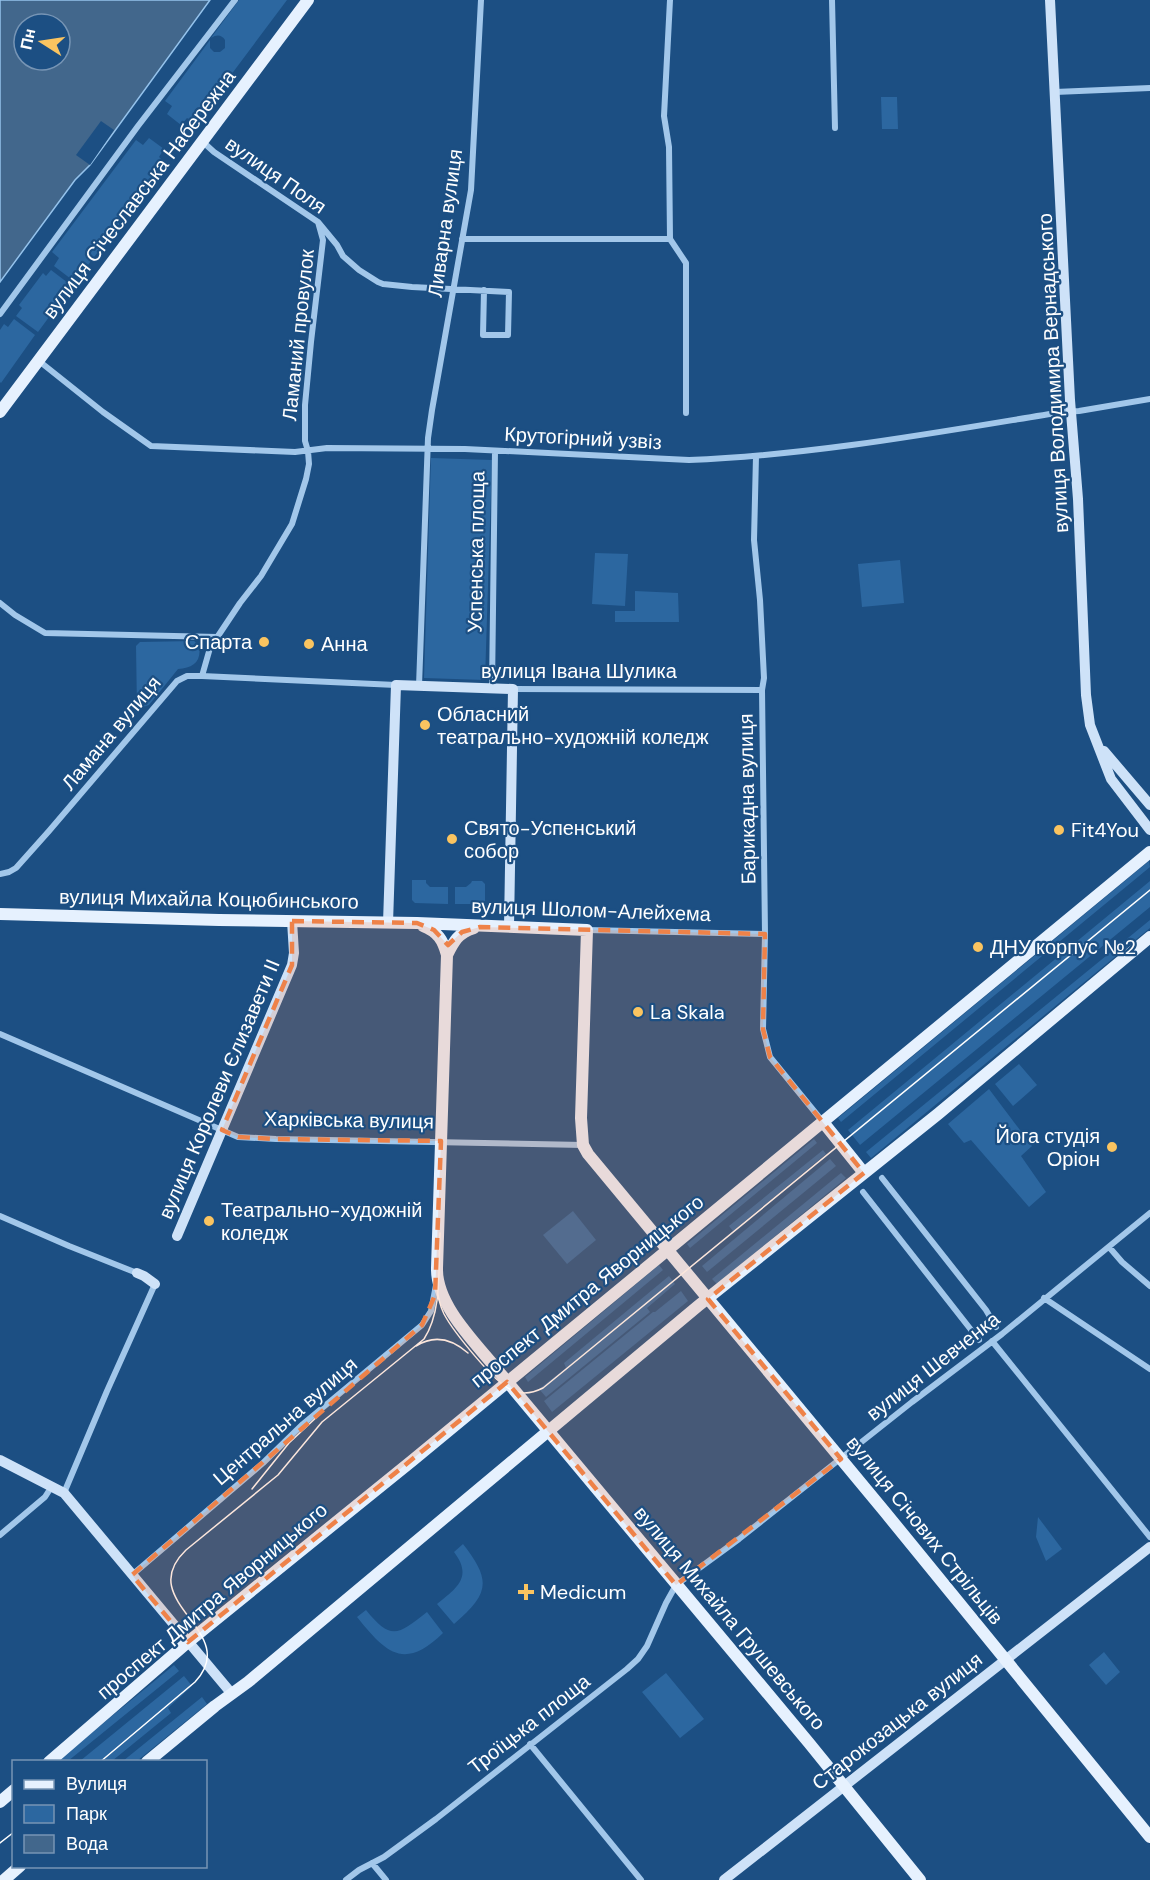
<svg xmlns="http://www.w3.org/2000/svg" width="1150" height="1880" viewBox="0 0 1150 1880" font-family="'DM Sans',sans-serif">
<rect width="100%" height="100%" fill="#1c4f83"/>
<!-- green -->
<path fill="#2c67a0" d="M 239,0 L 287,0 L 195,123 L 187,118 L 181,125 L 167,114 L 172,106 L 165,101 L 210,40 L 210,48 L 214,52 L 220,52 L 225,48 L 225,40 C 222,35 217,34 211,38 Z
M 881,97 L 897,97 L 898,129 L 882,129 Z
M 149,138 L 164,149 L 159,157 L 166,163 L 75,282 L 54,266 L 59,258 L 52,252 L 136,140 L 143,145 Z
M 51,270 L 72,286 L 38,332 L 16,316 L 22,308 L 19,305 L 43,273 L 46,276 Z
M 14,319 L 35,335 L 1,383 L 0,382 L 0,330 L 4,324 L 8,327 Z
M 431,458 L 492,460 L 485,680 L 424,678 Z
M 595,553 L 628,554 L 625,606 L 592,604 Z
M 900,560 L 904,603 L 862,607 L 858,564 Z
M 635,591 L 678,593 L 679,622 L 615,622 L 615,611 L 635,611 Z
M 194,641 L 199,645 C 202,662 193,668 178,669 L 149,705 L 137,709 L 136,646 L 140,642 Z
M 1149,861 L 1150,867 L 841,1122 L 838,1118 Z
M 412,880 L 426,880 L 426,883 L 430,887 L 448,887 L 448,904 L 415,903 L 412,900 Z
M 472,881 L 482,881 L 485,884 L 485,902 L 482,904 L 455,904 L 455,887 L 466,887 L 471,883 Z
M 1150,881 L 1150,907 L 860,1145 L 848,1130 Z
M 1150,920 L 1150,928 L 871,1158 L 866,1152 Z
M 1019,1064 L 1037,1085 L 1013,1106 L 995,1084 Z
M 989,1089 L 1032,1146 L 1021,1156 L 1046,1192 L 1029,1207 L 971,1140 L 964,1143 L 948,1124 Z
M 814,1139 L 817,1143 L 690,1248 L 687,1244 Z
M 823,1150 L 826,1154 L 733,1231 L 729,1226 Z
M 830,1159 L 836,1166 L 707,1272 L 702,1266 Z
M 841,1173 L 846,1178 L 717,1284 L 712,1279 Z
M 573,1211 L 596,1240 L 567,1264 L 543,1235 Z
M 659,1265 L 663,1270 L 528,1382 L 525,1377 Z
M 669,1276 L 675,1284 L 647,1308 L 650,1312 L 546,1397 L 539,1389 L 566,1368 L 564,1363 Z
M 681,1291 L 688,1301 L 552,1412 L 544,1401 L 653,1312 L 655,1312 Z
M 1038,1517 L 1062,1549 L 1046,1561 L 1036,1537 Z
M 463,1544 C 492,1581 489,1594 454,1624 L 437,1604 C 457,1588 473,1577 454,1552 Z
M 366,1610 C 391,1641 398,1635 427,1612 L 443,1633 C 404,1671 386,1653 357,1617 Z
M 1104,1652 L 1120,1672 L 1106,1685 L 1089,1665 Z
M 174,1665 L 179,1671 L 68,1761 L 56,1762 Z
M 666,1673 L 704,1719 L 680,1738 L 642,1692 Z
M 184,1676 L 192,1686 L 168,1708 L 171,1713 L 112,1761 L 80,1761 Z
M 202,1697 L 207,1704 L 137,1761 L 123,1761 Z"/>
<!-- water -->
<path fill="#42678c" stroke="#95c3ec" stroke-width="1.5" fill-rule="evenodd" d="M 0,0 L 210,0 L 90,165 L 75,180 L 0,282 ZM 24,24 L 60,24 L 60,60 L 24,60 Z"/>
<!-- pier -->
<path fill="#1c4f83" d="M 101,121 L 114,130 L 90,165 L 76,155 Z"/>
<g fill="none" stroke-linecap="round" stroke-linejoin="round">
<!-- street -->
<path stroke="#a2c7ea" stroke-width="6" d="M 670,0 L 664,116 L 669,147 L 670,239
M 832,0 L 835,128
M 1055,92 L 1150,88
M 203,142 L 214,152 L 318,222 L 337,245 L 343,256 L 359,270 L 378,282 L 383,284 L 412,287 L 509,292 L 508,335 L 483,335 L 484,290
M 462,239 L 670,239
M 670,239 L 686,263 L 686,413
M 0,314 L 138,126 L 235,0
M 39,361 L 103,412 L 151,446 L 295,452 L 327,448 L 465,449 L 689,460 C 815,455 939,432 1062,412 L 1079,411 L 1150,399
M 756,456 L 754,540 L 760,600 L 764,678 L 762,690 L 765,934 L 763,1029 L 770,1057 L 823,1122
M 0,603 L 15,615 L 45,633 L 217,637
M 202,676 L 210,648 L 240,603 L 261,576 L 292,524 L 306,479 L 309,464 L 308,451 L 305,441 L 305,405 L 311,342 L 323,240 L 318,222
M 419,686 L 428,438 L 432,410 L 471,190 L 481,0
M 492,689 L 495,451
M 513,689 L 762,690
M 0,874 L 9,872 L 16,868 L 49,831 L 177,681 L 187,676 L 202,676 L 396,685
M 587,930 L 765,934
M 0,1034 L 238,1137 L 276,1139 L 583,1145
M 882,1178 L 986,1310 L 996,1327
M 863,1192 L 979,1340
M 0,1216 L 69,1246 L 137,1273
M 1109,1247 L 1122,1262 L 1150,1286
M 1044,1298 L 1150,1369
M 992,1341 L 1150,1537
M 64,1493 L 107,1391 L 155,1284
M 0,1535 L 45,1497 L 52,1486
M 132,1575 L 263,1463 L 303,1424 L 422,1325 L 431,1311 L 436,1285
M 530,1744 L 641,1880
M 372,1863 L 386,1880
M 346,1880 L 359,1870 L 384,1857 L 436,1819 L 627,1669 L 638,1659 L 647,1646 L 666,1603 L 676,1585 L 739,1539 L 912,1402 L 1002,1334 L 1150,1213"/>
<!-- secondary -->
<path stroke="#cee2f8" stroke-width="10" d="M 1050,0 L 1070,400 L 1078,499 L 1086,695 L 1090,725 L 1111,779 L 1150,830
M 1104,751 L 1150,805
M 388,923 L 396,685 L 513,689 L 509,927
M 177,1236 L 292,965 L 294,953 L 292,921
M 137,1273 L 144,1276 L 155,1284
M 0,1460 L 64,1493 L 232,1694
M 724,1880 L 1150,1547"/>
<!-- primary -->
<path stroke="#e6f1fe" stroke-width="12" d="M 0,412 L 308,0
M 0,914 L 219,920 L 417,923 L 587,930 L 581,1118 L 583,1145 L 588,1154 L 885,1512 L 1150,1837
M 423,926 C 438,932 443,940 447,955 L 437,1268 C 436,1306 477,1344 500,1373 L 809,1743 L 920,1880
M 447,955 C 454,941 458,933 474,928
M 823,1122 L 864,1173
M 49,1762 L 188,1642 L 413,1460 L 1150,852
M 147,1762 L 215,1706 L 248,1682 L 698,1306 L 938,1114 L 1150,937
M 0,1802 L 14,1790
M 4,1880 L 20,1866"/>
<!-- tram -->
<path stroke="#fff" stroke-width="1.5" d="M 437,1287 C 438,1297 440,1306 444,1314 C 453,1331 495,1384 512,1390 C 522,1395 533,1393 543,1388 L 1150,890
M 416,1346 C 435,1334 452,1339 468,1353
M 252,1489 L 289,1443 L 320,1414
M 100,1762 L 195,1682 C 243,1631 132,1602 186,1550 L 278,1475 L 322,1422 L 424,1339 C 443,1310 438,1266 440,1233
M 0,1843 L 14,1832"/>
</g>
<!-- marked area -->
<path fill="#ee8249" fill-opacity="0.2" stroke="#ee8249" stroke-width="4.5" stroke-dasharray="12 8" stroke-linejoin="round" d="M 292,921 L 417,923 L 434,930 L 448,945 L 462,932 L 480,927 L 765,934 L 763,1029 L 770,1057 L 864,1173 L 708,1299 L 841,1459 L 676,1585 L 507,1382 L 188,1642 L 132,1575 L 422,1325 L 435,1295 L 441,1141 L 276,1139 L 238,1137 L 222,1130 L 292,965 Z"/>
<!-- markers -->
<g fill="#fac460" stroke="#1c4f83" stroke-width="2">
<circle cx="264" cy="642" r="6"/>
<circle cx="309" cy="644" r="6"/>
<circle cx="425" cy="725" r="6"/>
<circle cx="1059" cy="830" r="6"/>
<circle cx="452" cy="839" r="6"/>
<circle cx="978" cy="947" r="6"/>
<circle cx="638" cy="1012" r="6"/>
<circle cx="1112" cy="1147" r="6"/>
<circle cx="209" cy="1221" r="6"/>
<path d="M523 1583h6v6h6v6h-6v6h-6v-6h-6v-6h6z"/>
</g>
<g text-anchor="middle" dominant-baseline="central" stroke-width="4.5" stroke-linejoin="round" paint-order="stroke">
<!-- street labels -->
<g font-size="20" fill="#fff" stroke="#1c4f83">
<text transform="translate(276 175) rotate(35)">вулиця Поля</text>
<text transform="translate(139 194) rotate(-53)">вулиця Січеславська Набережна</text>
<text transform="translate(445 223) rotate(-82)">Ливарна вулиця</text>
<text transform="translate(298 335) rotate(-84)">Ламаний провулок</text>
<text transform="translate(1053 373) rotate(-93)">вулиця Володимира Вернадського</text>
<text transform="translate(583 438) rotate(3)">Крутогірний узвіз</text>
<text transform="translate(476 552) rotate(-89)">Успенська площа</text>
<text x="579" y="671">вулиця Івана Шулика</text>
<text transform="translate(111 733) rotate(-50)">Ламана вулиця</text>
<text transform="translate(747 799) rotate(-91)">Барикадна вулиця</text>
<text transform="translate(209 899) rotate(1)">вулиця Михайла Коцюбинського</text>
<text transform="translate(591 910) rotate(2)">вулиця Шолом-Алейхема</text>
<text transform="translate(219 1089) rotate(-67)">вулиця Королеви Єлизавети ІІ</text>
<text transform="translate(349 1120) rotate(1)">Харківська вулиця</text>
<text transform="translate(587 1291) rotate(-39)">проспект Дмитра Яворницького</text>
<text transform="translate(933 1366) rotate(-38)">вулиця Шевченка</text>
<text transform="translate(285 1421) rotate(-41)">Центральна вулиця</text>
<text transform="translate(925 1530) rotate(51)">вулиця Січових Стрільців</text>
<text transform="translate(212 1601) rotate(-40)">проспект Дмитра Яворницького</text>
<text transform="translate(730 1618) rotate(50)">вулиця Михайла Грушевського</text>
<text transform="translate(897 1721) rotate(-38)">Старокозацька вулиця</text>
<text transform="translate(529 1724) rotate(-38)">Троїцька площа</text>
</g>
<!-- poi labels -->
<g font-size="20" fill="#fff" stroke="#1c4f83" text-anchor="start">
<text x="252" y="642" text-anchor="end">Спарта</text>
<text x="321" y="644">Анна</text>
<text x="437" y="714">Обласний<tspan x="437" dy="23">театрально-художній коледж</tspan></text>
<text x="464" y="828">Свято-Успенський<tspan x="464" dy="23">собор</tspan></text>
<text x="1071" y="830">Fit4You</text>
<text x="990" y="947">ДНУ корпус №2</text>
<text x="650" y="1012">La Skala</text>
<text x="1100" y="1136" text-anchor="end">Йога студія<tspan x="1100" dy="23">Оріон</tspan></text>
<text x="221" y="1210">Театрально-художній<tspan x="221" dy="23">коледж</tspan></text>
<text x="540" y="1592">Medicum</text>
</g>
</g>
<!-- legend -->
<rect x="12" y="1760" width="195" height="108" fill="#1c4f83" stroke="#7795b5" stroke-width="1.5"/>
<rect x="24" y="1780" width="30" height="9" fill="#e6f1fe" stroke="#7795b5" stroke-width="1.5"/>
<text x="66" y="1790" font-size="18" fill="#ffffff">Вулиця</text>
<rect x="24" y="1805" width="30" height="18" fill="#2c67a0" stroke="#7795b5" stroke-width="1.5"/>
<text x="66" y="1820" font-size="18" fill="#ffffff">Парк</text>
<rect x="24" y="1835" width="30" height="18" fill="#42678c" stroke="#7795b5" stroke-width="1.5"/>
<text x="66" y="1850" font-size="18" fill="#ffffff">Вода</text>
<!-- north arrow -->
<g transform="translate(42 42) rotate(282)"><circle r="28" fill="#1c4f83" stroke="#7795b5" stroke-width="1.5"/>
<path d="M0-4.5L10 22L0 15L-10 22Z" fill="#fac460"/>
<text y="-9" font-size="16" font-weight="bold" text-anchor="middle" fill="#ffffff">Пн</text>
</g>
</svg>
